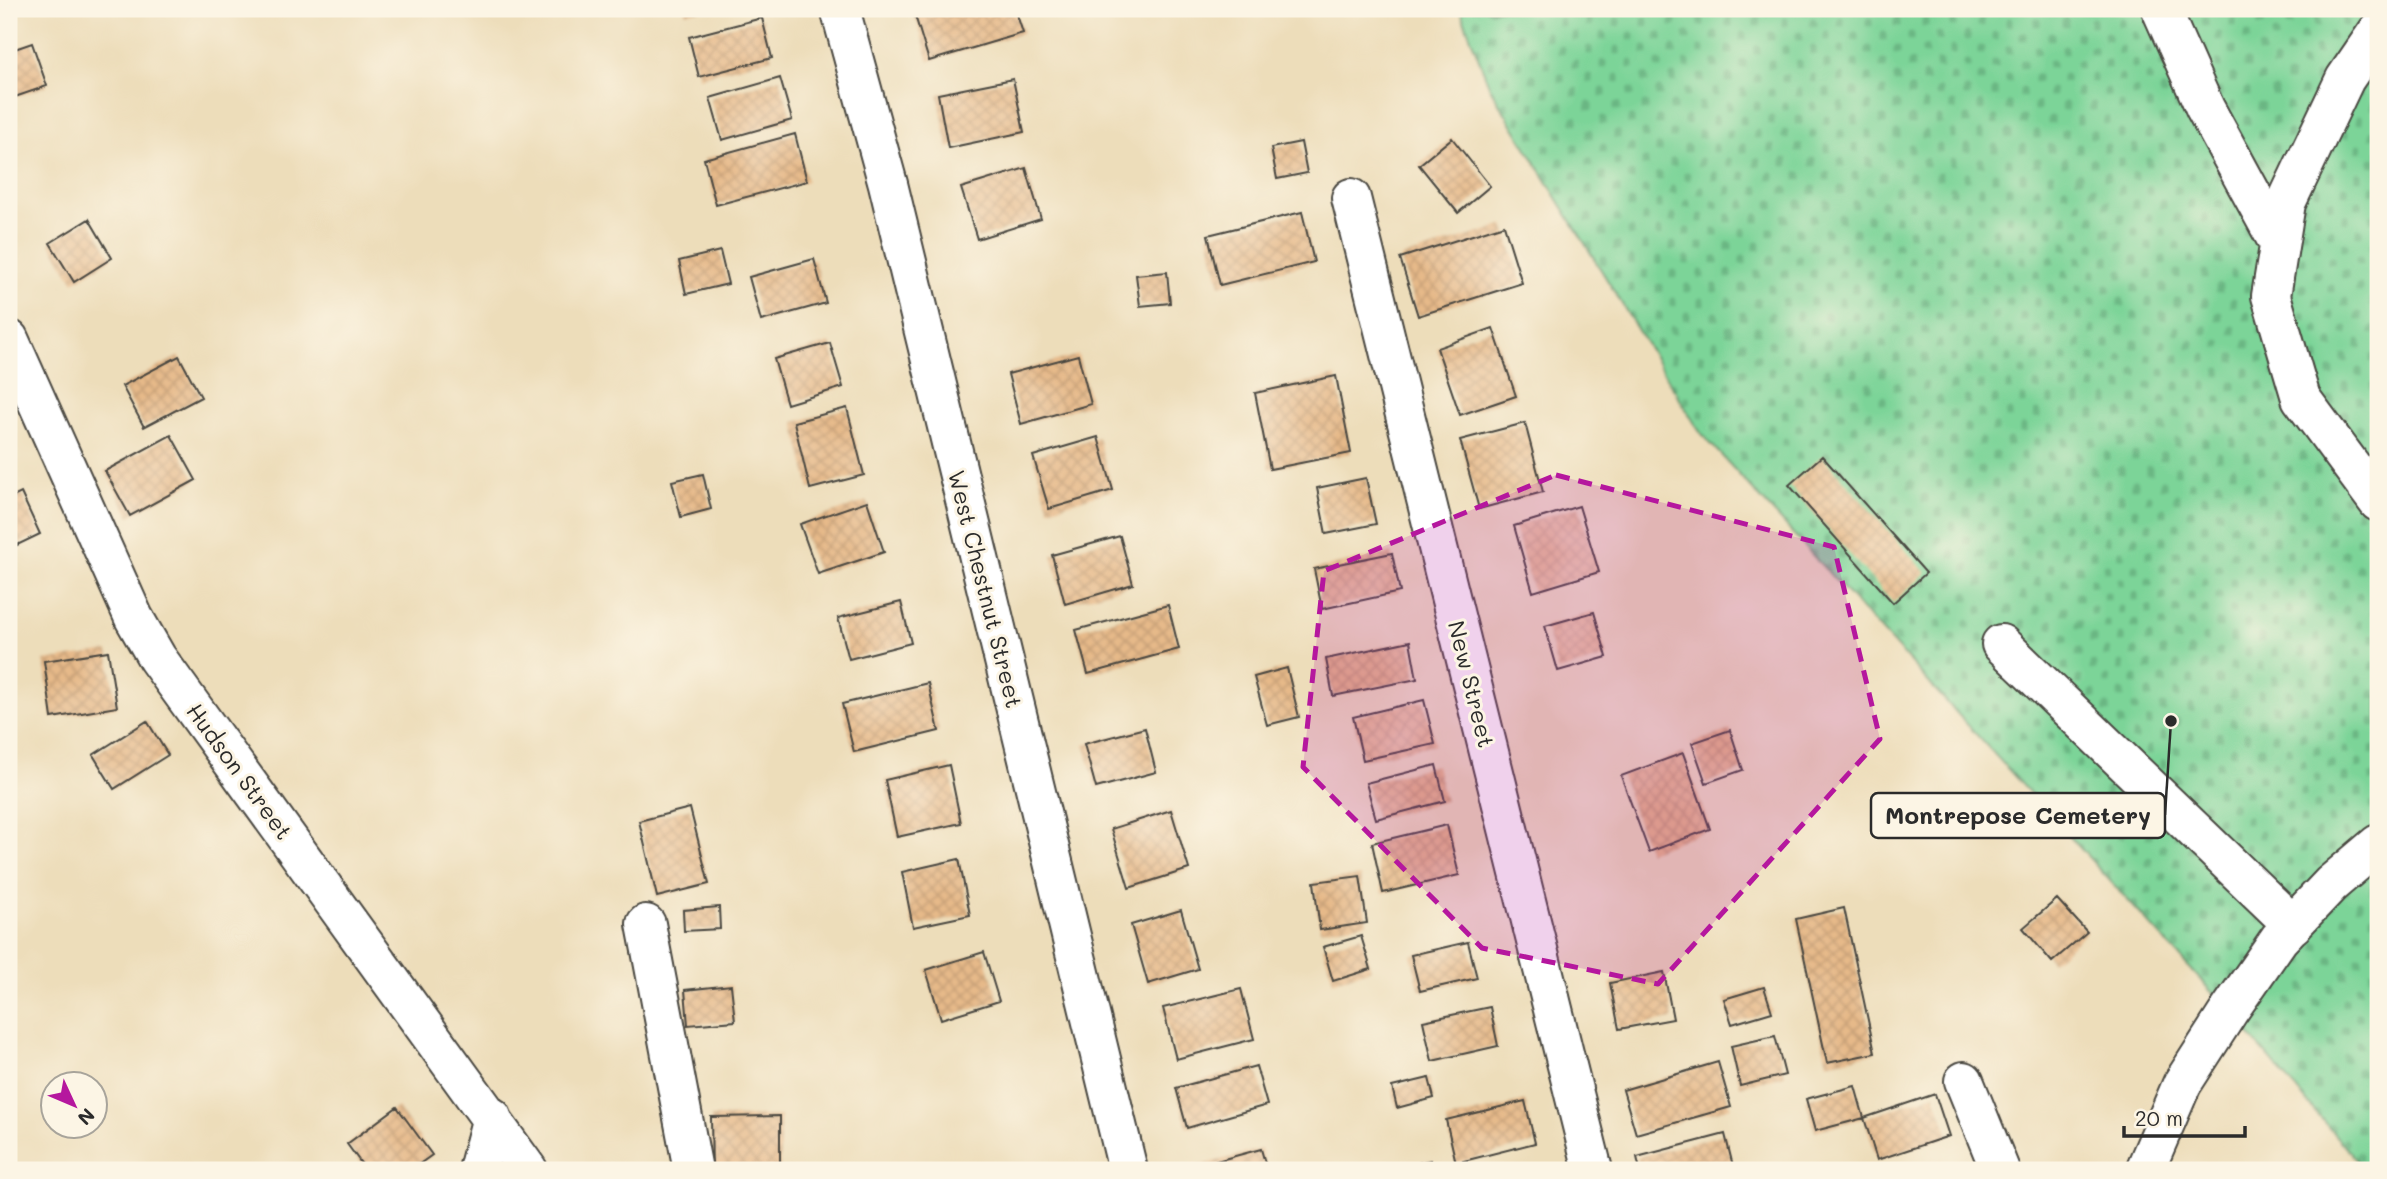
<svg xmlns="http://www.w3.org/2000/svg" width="2387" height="1179" viewBox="0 0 2387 1179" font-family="Mali,sans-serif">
<defs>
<pattern id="cemetery-stones" width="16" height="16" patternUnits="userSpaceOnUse" patternTransform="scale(1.75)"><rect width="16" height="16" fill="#7cd498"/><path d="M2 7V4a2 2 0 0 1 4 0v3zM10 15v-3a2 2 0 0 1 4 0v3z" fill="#6bb683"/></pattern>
<pattern id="building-cross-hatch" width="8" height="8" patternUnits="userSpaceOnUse" patternTransform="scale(1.75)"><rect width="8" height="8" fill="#e6b989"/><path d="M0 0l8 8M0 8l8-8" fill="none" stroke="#c59f76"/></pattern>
</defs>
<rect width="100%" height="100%" fill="#fcf5e5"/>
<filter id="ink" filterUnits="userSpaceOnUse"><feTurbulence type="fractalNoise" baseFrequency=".0143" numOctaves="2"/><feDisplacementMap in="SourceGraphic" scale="14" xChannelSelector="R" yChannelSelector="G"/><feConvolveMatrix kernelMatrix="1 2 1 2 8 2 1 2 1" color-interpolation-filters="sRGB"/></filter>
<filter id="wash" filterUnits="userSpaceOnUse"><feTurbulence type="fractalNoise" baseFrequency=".00686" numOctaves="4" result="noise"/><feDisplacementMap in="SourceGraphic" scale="28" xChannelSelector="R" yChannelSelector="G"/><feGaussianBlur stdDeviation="1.57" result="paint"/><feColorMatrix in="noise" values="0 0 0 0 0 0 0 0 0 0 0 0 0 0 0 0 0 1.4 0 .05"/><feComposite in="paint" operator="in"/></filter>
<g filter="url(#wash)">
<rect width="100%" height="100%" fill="#edddba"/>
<!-- cemetery -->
<path fill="url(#cemetery-stones)" stroke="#548062" stroke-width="2" d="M 1460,9 L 2378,9 L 2378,1170 L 2365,1170 L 2229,1011 L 1700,432 L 1490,88 Z"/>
<g id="blocks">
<!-- building -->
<path fill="url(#building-cross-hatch)" d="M 685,9 L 703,9 L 703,10 L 686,13 Z
M 913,9 L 1015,9 L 1023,33 L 929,61 Z
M 762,18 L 772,58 L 699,77 L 689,37 Z
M 32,43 L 47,86 L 9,99 L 9,51 Z
M 780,78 L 792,120 L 722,140 L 710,98 Z
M 1013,79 L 1024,132 L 948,148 L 938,94 Z
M 795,134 L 807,181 L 716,205 L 704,159 Z
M 1452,138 L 1490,186 L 1458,213 L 1419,165 Z
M 1301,142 L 1307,173 L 1277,179 L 1271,148 Z
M 1026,168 L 1041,219 L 977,239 L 961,188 Z
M 1302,212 L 1314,262 L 1220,285 L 1208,235 Z
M 89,219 L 112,258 L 74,282 L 50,243 Z
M 1504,225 L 1522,283 L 1418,316 L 1400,258 Z
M 720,251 L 728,284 L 686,294 L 679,261 Z
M 814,259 L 826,303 L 761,321 L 749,277 Z
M 1167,272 L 1170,303 L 1140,306 L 1136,275 Z
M 1493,328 L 1516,396 L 1460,415 L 1437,348 Z
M 830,343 L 843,387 L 787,404 L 774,359 Z
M 1078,355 L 1091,404 L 1021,424 L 1008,374 Z
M 179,356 L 201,397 L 144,427 L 122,386 Z
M 1336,376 L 1351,453 L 1270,469 L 1255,393 Z
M 847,408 L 864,475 L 810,489 L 794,422 Z
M 1525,423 L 1543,492 L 1479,509 L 1460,440 Z
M 171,435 L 196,480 L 130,516 L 105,471 Z
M 1098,437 L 1113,490 L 1049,509 L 1033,456 Z
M 1822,456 L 1926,573 L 1893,603 L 1789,485 Z
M 703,474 L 711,509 L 681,517 L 672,481 Z
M 1366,478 L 1376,524 L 1326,534 L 1317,488 Z
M 21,493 L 40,534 L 9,549 L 9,499 Z
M 867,501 L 884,552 L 818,574 L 800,524 Z
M 1579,506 L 1599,572 L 1533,592 L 1514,526 Z
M 1120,536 L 1133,584 L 1065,604 L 1052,555 Z
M 1392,553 L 1400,592 L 1322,609 L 1314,569 Z
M 901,602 L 911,643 L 849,659 L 838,618 Z
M 1168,605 L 1179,649 L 1088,674 L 1076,630 Z
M 1594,612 L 1607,657 L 1558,671 L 1545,626 Z
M 1410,641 L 1417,679 L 1333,696 L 1326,659 Z
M 108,651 L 117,707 L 52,718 L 44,661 Z
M 1287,668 L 1299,717 L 1267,725 L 1254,677 Z
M 928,683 L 939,731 L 854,752 L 842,704 Z
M 1424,700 L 1435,744 L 1363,760 L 1353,717 Z
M 147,721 L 168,755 L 114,789 L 93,755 Z
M 1145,728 L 1156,772 L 1096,788 L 1084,744 Z
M 1730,730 L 1743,770 L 1706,783 L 1692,743 Z
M 1683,753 L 1710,829 L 1649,852 L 1621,776 Z
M 949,765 L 961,823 L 897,837 L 885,780 Z
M 1436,765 L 1445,801 L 1376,819 L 1366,783 Z
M 690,808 L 709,884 L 657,897 L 639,821 Z
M 1171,810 L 1189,869 L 1129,888 L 1111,829 Z
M 1447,825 L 1459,875 L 1383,893 L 1372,843 Z
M 959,859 L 970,915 L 913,927 L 902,872 Z
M 1360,876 L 1367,923 L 1320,930 L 1314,882 Z
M 2057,899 L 2087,932 L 2052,962 L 2023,928 Z
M 719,907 L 720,929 L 684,931 L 683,910 Z
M 1844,908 L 1875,1053 L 1827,1063 L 1796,919 Z
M 1181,910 L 1198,969 L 1148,984 L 1131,925 Z
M 1361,936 L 1371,969 L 1333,981 L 1323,947 Z
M 1468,942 L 1477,978 L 1420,991 L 1411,955 Z
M 984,952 L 999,1001 L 941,1019 L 926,970 Z
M 1664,972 L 1673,1019 L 1619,1029 L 1610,983 Z
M 731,985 L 735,1021 L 688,1025 L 685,990 Z
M 1764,987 L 1772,1012 L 1732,1024 L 1724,999 Z
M 1241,989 L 1254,1039 L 1176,1059 L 1163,1008 Z
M 1490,1007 L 1498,1046 L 1432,1061 L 1423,1021 Z
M 1775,1036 L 1785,1075 L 1740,1086 L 1731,1046 Z
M 1718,1062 L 1731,1107 L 1636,1134 L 1623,1090 Z
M 1256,1066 L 1267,1105 L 1187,1128 L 1176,1088 Z
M 1429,1078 L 1434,1098 L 1397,1108 L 1392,1087 Z
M 1855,1086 L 1864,1118 L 1815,1131 L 1806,1099 Z
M 1935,1094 L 1949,1136 L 1877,1160 L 1864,1118 Z
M 1525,1101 L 1535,1143 L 1456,1163 L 1446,1120 Z
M 397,1107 L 432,1155 L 411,1170 L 366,1170 L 347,1144 Z
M 780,1116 L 780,1170 L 712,1170 L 711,1117 Z
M 1725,1134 L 1734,1170 L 1640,1170 L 1637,1157 Z
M 1261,1149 L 1267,1170 L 1199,1170 L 1198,1166 Z
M 1431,1160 L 1434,1170 L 1392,1170 L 1392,1169 Z"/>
</g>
</g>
<g filter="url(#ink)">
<use href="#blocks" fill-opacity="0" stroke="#484640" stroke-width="2"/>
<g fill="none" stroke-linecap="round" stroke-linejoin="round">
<!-- minor casing -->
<g stroke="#484640" stroke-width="42">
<path id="minor" d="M 840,9 L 888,184 L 1128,1170
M 2161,9 L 2205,108 L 2279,244
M 2378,31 L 2345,79 L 2286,203 L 2271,296 L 2301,398 L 2378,502
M 1351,198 L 1593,1170
M 9,339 L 134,618 L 157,658 L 528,1170
M 2001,644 L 2293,925
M 646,924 L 693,1170
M 1964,1081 L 2000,1170
M 478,1170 L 492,1117
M 2145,1170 L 2182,1084 L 2229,1011 L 2279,939 L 2331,884 L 2378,844"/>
</g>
<!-- minor -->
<use href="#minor" stroke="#fff" stroke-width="38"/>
</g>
</g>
<!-- marked area -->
<path fill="#b5179e" fill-opacity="0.2" stroke="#b5179e" stroke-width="5" stroke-dasharray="14 9" stroke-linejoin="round" d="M 1556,475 L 1834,547 L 1880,739 L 1658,984 L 1482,948 L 1303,767 L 1324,571 Z"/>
<g text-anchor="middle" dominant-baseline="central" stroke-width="6" stroke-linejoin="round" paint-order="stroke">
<!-- street labels -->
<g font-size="23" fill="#2b2b2b" stroke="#fcf5e5">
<text transform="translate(986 589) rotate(76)">West Chestnut Street</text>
<text transform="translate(1472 684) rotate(76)">New Street</text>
<text transform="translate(240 771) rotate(54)">Hudson Street</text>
</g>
</g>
<!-- callouts -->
<path fill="none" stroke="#2b2b2b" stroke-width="2.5" d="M2171 721L2165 815"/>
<circle fill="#2b2b2b" stroke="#fcf5e5" stroke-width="2.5" cx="2171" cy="721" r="7"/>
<rect fill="#fcf5e5" stroke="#2b2b2b" stroke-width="2.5" x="1871" y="793" width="294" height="45" rx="7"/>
<g font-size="24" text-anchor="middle" font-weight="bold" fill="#2b2b2b">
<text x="2018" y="824">Montrepose Cemetery</text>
</g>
<!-- margin -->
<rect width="2387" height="1179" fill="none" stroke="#fcf5e5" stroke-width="35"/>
<!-- north arrow -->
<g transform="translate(74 1105) rotate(134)"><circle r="33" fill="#fcf5e5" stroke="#a8a49b" stroke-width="2"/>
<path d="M0-5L12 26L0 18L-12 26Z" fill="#b5179e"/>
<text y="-10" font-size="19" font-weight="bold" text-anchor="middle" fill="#2b2b2b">N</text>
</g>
<!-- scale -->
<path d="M2124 1126v10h121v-10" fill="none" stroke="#2b2b2b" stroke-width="3.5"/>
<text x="2135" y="1126" font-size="21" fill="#2b2b2b" stroke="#fcf5e5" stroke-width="5" paint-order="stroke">20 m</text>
</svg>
